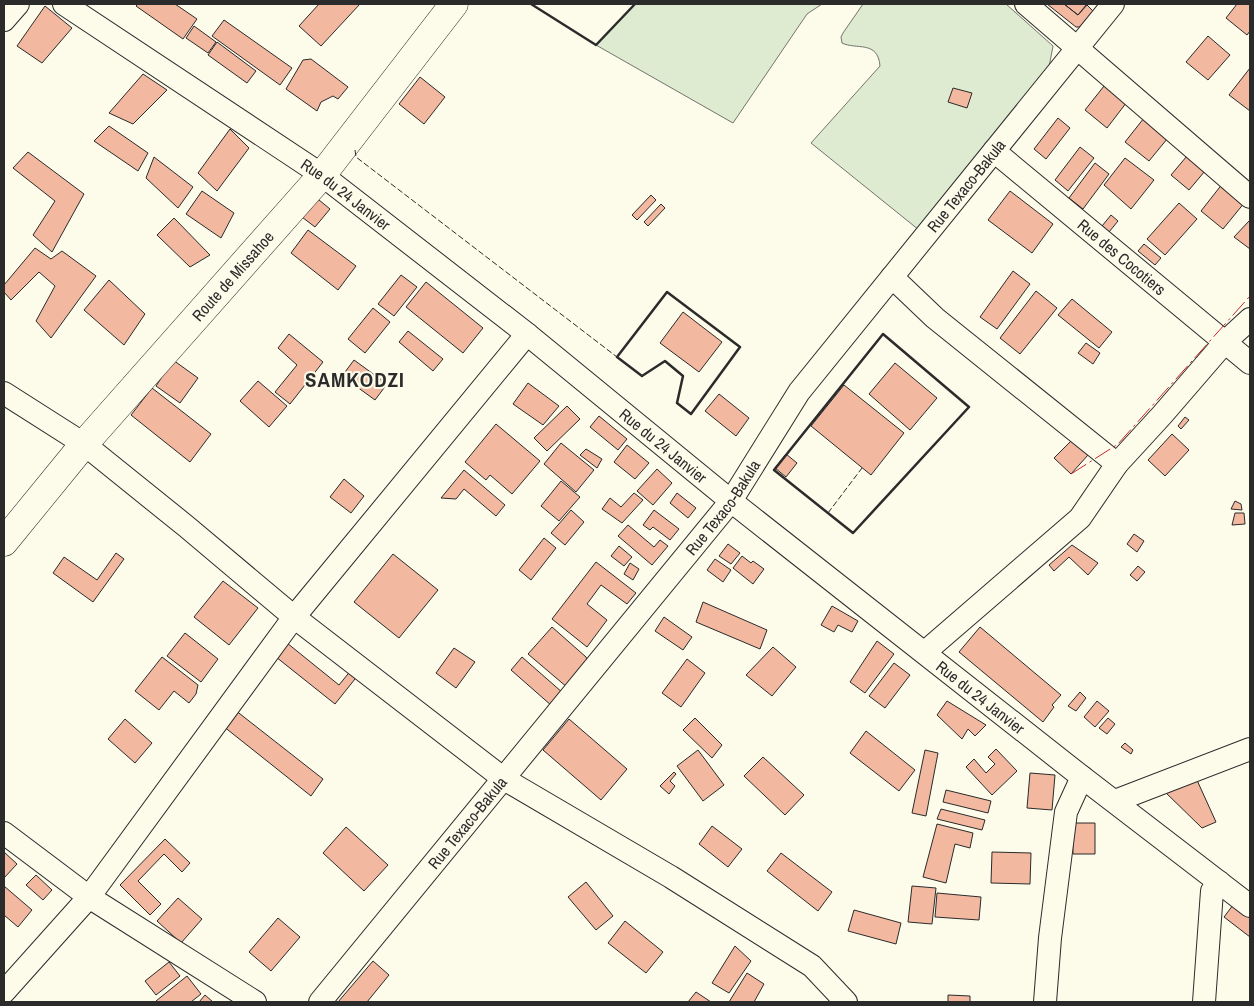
<svg xmlns="http://www.w3.org/2000/svg" width="1254" height="1006" viewBox="0 0 1254 1006" font-family="'Archivo Narrow',sans-serif">
<rect width="100%" height="100%" fill="#fdfbea"/>
<!-- green -->
<path fill="#deebd1" stroke="#74746e" d="M 635,4 L 822,4 L 807,14 L 733,123 L 596,45 Z
M 863,4 L 1006,4 L 1053,46 L 1049,67 L 919,230 L 811,143 L 880,66 C 878,40 856,50 842,43 L 841,37 L 843,33 Z"/>
<!-- building -->
<path fill="#f2b8a0" stroke="#2b2b2b" d="M 138,4 L 175,4 L 197,19 L 183,39 L 136,6 Z
M 319,4 L 360,4 L 321,46 L 299,26 Z
M 1047,4 L 1064,4 L 1078,15 L 1087,5 L 1093,11 L 1080,27 L 1076,27 Z
M 1064,4 L 1086,4 L 1086,5 L 1078,15 Z
M 1237,4 L 1250,4 L 1250,31 L 1247,35 L 1226,18 Z
M 45,6 L 72,28 L 42,63 L 17,46 Z
M 224,20 L 292,68 L 280,85 L 212,36 Z
M 194,26 L 216,42 L 208,53 L 186,38 Z
M 1208,36 L 1230,55 L 1208,80 L 1186,62 Z
M 217,42 L 256,71 L 247,83 L 208,55 Z
M 311,59 L 348,87 L 338,99 L 333,96 L 321,102 L 317,111 L 286,89 L 303,60 Z
M 1250,68 L 1250,111 L 1229,95 Z
M 143,74 L 167,90 L 133,124 L 109,113 Z
M 420,77 L 445,97 L 424,124 L 399,104 Z
M 1108,81 L 1130,98 L 1107,128 L 1085,110 Z
M 953,88 L 972,93 L 967,108 L 948,102 Z
M 1148,113 L 1172,133 L 1149,161 L 1125,142 Z
M 1058,118 L 1070,128 L 1046,159 L 1034,149 Z
M 109,126 L 148,153 L 138,171 L 94,141 Z
M 230,129 L 249,148 L 217,191 L 198,173 Z
M 1080,147 L 1094,158 L 1068,191 L 1055,180 Z
M 1192,150 L 1210,165 L 1189,190 L 1171,175 Z
M 28,152 L 84,194 L 52,252 L 33,235 L 55,201 L 13,168 Z
M 154,157 L 193,187 L 178,208 L 146,178 Z
M 1125,158 L 1154,180 L 1131,209 L 1104,185 Z
M 1095,163 L 1109,174 L 1083,209 L 1069,198 Z
M 1223,183 L 1245,202 L 1223,229 L 1201,211 Z
M 202,191 L 234,213 L 221,238 L 186,214 Z
M 1010,191 L 1053,224 L 1032,253 L 988,220 Z
M 313,195 L 330,209 L 315,227 L 298,214 Z
M 651,195 L 656,200 L 637,220 L 632,215 Z
M 1179,203 L 1197,219 L 1165,255 L 1147,239 Z
M 661,204 L 665,208 L 648,226 L 644,222 Z
M 1111,215 L 1118,221 L 1109,232 L 1102,226 Z
M 174,218 L 210,255 L 190,267 L 157,235 Z
M 1249,221 L 1250,222 L 1250,249 L 1234,237 Z
M 308,230 L 356,266 L 338,290 L 291,253 Z
M 1144,244 L 1161,258 L 1155,265 L 1138,251 Z
M 35,248 L 51,259 L 62,251 L 96,276 L 51,338 L 36,321 L 55,286 L 39,272 L 11,300 L 4,292 L 4,285 Z
M 1013,271 L 1030,284 L 997,329 L 980,317 Z
M 401,275 L 417,287 L 394,316 L 378,304 Z
M 109,280 L 145,314 L 124,345 L 84,310 Z
M 426,282 L 483,328 L 463,353 L 406,307 Z
M 1036,291 L 1057,308 L 1020,354 L 1000,338 Z
M 1072,299 L 1112,332 L 1099,348 L 1058,315 Z
M 373,308 L 390,322 L 365,353 L 348,339 Z
M 683,312 L 722,342 L 699,372 L 660,343 Z
M 408,331 L 443,359 L 433,371 L 399,342 Z
M 289,334 L 323,362 L 290,404 L 275,392 L 297,365 L 278,348 Z
M 1086,343 L 1100,353 L 1093,364 L 1078,353 Z
M 173,360 L 198,378 L 180,403 L 156,386 Z
M 354,360 L 387,384 L 375,400 L 342,376 Z
M 895,363 L 937,398 L 910,430 L 869,394 Z
M 258,381 L 287,406 L 269,427 L 240,401 Z
M 528,383 L 559,406 L 543,425 L 513,404 Z
M 844,385 L 904,433 L 871,475 L 811,426 Z
M 152,388 L 211,434 L 190,462 L 131,415 Z
M 719,394 L 749,418 L 736,436 L 705,411 Z
M 567,406 L 580,419 L 547,451 L 534,438 Z
M 599,416 L 627,439 L 618,450 L 590,427 Z
M 1185,417 L 1189,420 L 1181,429 L 1178,426 Z
M 496,424 L 540,461 L 512,494 L 490,475 L 486,480 L 465,462 Z
M 1172,434 L 1189,450 L 1165,476 L 1148,460 Z
M 1072,440 L 1088,455 L 1071,474 L 1054,458 Z
M 561,443 L 594,470 L 576,492 L 544,464 Z
M 627,445 L 649,463 L 635,479 L 614,462 Z
M 586,449 L 602,459 L 597,468 L 580,455 Z
M 786,454 L 797,463 L 786,477 L 775,468 Z
M 657,469 L 672,483 L 653,505 L 637,491 Z
M 464,470 L 505,505 L 496,516 L 464,489 L 456,499 L 441,498 Z
M 344,479 L 364,496 L 351,513 L 330,497 Z
M 561,481 L 580,497 L 559,521 L 541,506 Z
M 634,493 L 643,500 L 622,523 L 602,509 L 610,498 L 621,507 Z
M 677,493 L 696,508 L 688,518 L 670,503 Z
M 1235,501 L 1241,504 L 1242,510 L 1231,509 Z
M 571,510 L 584,522 L 565,545 L 551,533 Z
M 654,510 L 679,529 L 670,540 L 653,527 L 650,530 L 643,525 Z
M 1235,513 L 1244,513 L 1245,524 L 1232,525 Z
M 628,525 L 654,547 L 660,540 L 668,546 L 652,565 L 618,536 Z
M 1134,534 L 1144,541 L 1137,552 L 1127,544 Z
M 544,538 L 556,548 L 531,580 L 519,570 Z
M 728,544 L 740,553 L 731,564 L 719,556 Z
M 1072,545 L 1098,563 L 1088,575 L 1069,557 L 1054,571 L 1049,565 Z
M 619,546 L 632,557 L 624,566 L 611,556 Z
M 116,553 L 124,559 L 93,602 L 53,573 L 64,557 L 97,580 Z
M 393,554 L 438,590 L 399,638 L 354,602 Z
M 742,556 L 751,563 L 753,561 L 764,569 L 753,584 L 733,568 Z
M 715,559 L 731,570 L 723,582 L 707,570 Z
M 596,562 L 636,593 L 627,604 L 601,585 L 587,604 L 607,620 L 587,647 L 552,619 Z
M 630,563 L 639,569 L 633,580 L 624,574 Z
M 1138,566 L 1145,572 L 1137,581 L 1130,575 Z
M 223,581 L 258,608 L 229,645 L 194,617 Z
M 703,602 L 767,630 L 760,649 L 696,622 Z
M 832,606 L 858,621 L 852,632 L 838,625 L 834,632 L 821,625 Z
M 664,617 L 692,637 L 683,650 L 655,631 Z
M 552,627 L 586,657 L 589,664 L 568,688 L 528,654 Z
M 980,627 L 1061,695 L 1052,705 L 1054,707 L 1043,722 L 959,652 Z
M 185,633 L 218,659 L 201,682 L 167,656 Z
M 877,641 L 894,654 L 865,693 L 850,682 Z
M 287,643 L 339,685 L 352,669 L 359,674 L 335,704 L 276,657 Z
M 773,647 L 796,667 L 772,696 L 746,675 Z
M 454,648 L 475,662 L 456,688 L 436,673 Z
M 162,657 L 198,685 L 196,694 L 189,703 L 174,691 L 159,710 L 135,691 Z
M 522,657 L 563,693 L 552,706 L 511,670 Z
M 687,659 L 705,673 L 681,707 L 662,693 Z
M 894,663 L 910,675 L 885,708 L 869,696 Z
M 1080,692 L 1086,698 L 1076,711 L 1068,706 Z
M 947,701 L 986,725 L 975,736 L 968,729 L 962,739 L 937,715 Z
M 1097,701 L 1109,711 L 1095,727 L 1084,717 Z
M 235,710 L 323,779 L 311,796 L 223,726 Z
M 695,718 L 722,745 L 712,758 L 683,730 Z
M 1108,718 L 1115,724 L 1107,734 L 1099,728 Z
M 125,719 L 152,743 L 135,763 L 108,739 Z
M 569,719 L 627,769 L 601,800 L 543,750 Z
M 866,731 L 915,770 L 899,791 L 850,753 Z
M 1125,743 L 1133,750 L 1131,754 L 1121,747 Z
M 996,749 L 1017,771 L 992,795 L 966,767 L 974,759 L 986,773 L 995,764 L 988,757 Z
M 698,750 L 724,785 L 703,801 L 677,766 Z
M 925,750 L 938,753 L 926,816 L 912,813 Z
M 763,757 L 804,795 L 785,815 L 744,776 Z
M 674,772 L 676,774 L 670,781 L 675,786 L 669,794 L 660,786 Z
M 1030,773 L 1055,775 L 1052,810 L 1027,808 Z
M 1196,778 L 1216,822 L 1202,828 L 1163,790 Z
M 946,790 L 991,801 L 988,813 L 943,802 Z
M 941,809 L 985,820 L 982,830 L 937,819 Z
M 1072,823 L 1095,823 L 1095,854 L 1073,854 Z
M 937,824 L 973,833 L 970,848 L 955,844 L 946,883 L 923,877 Z
M 712,826 L 742,849 L 728,867 L 699,844 Z
M 346,827 L 388,865 L 364,891 L 323,853 Z
M 165,839 L 190,863 L 182,872 L 164,854 L 138,881 L 161,904 L 150,915 L 120,885 Z
M 4,852 L 17,864 L 4,878 Z
M 992,852 L 1031,853 L 1030,884 L 991,883 Z
M 781,853 L 832,892 L 818,911 L 767,871 Z
M 36,875 L 52,890 L 43,900 L 26,885 Z
M 586,882 L 613,916 L 596,930 L 568,897 Z
M 4,886 L 32,910 L 18,927 L 4,915 Z
M 912,886 L 936,888 L 932,924 L 908,922 Z
M 937,893 L 981,897 L 979,920 L 935,917 Z
M 178,898 L 202,919 L 181,943 L 157,921 Z
M 1233,905 L 1250,918 L 1250,937 L 1224,917 Z
M 854,910 L 901,923 L 896,944 L 848,931 Z
M 278,918 L 300,937 L 271,971 L 249,952 Z
M 625,921 L 663,952 L 646,973 L 608,943 Z
M 735,946 L 751,961 L 729,993 L 712,983 Z
M 373,961 L 389,975 L 367,1002 L 338,1002 Z
M 169,962 L 180,976 L 156,995 L 145,981 Z
M 747,973 L 764,984 L 754,1002 L 729,1002 Z
M 187,976 L 201,994 L 191,1002 L 157,1002 L 156,1001 Z
M 696,992 L 711,1002 L 688,1002 Z
M 205,995 L 213,1002 L 199,1002 Z
M 948,995 L 970,996 L 970,1002 L 948,1002 Z"/>
<g fill="none" stroke-linecap="round" stroke-linejoin="round">
<!-- minor casing -->
<g stroke="#2b2b2b" stroke-width="24">
<g id="minor">
<path id="s1" d="M 64,4 L 322,175 L 527,334 L 731,501 L 1082,777 L 1250,906"/>
<path d="M 1026,4 L 1250,197"/>
<path d="M 4,20 L 18,4"/>
<path id="s2" d="M 994,151 L 1250,363"/>
<path d="M 892,277 L 935,318 L 1117,464"/>
<path d="M 4,393 L 84,444 L 187,527 L 294,617 L 504,779 L 671,877 L 812,966 L 846,1002"/>
<path d="M 925,652 L 1080,518 L 1117,464 L 1162,415 L 1225,342 L 1250,319"/>
<path d="M 1115,801 L 1250,749"/>
<path d="M 4,833 L 89,897 L 255,1002"/>
<path d="M 4,992 L 89,897 L 294,617 L 527,334"/>
<path id="s3" d="M 320,1002 L 731,501 L 799,392 L 1113,4"/>
<path d="M 1045,1002 L 1050,938 L 1066,812 L 1082,777"/>
<path d="M 1204,1002 L 1212,891 L 1219,882"/>
</g>
</g>
<!-- major casing -->
<g stroke="#2b2b2b" stroke-width="29">
<g id="major">
<path id="s4" d="M 4,542 L 84,444 L 322,175 L 454,4"/>
</g>
</g>
<!-- minor -->
<use href="#minor" stroke="#fdfbea" stroke-width="22"/>
<!-- major -->
<use href="#major" stroke="#fdfbea" stroke-width="28"/>
<!-- fence -->
<path stroke="#2b2b2b" stroke-width="1" stroke-dasharray="6 2.5" stroke-linecap="butt" d="M 355,150 L 356,157 L 617,357
M 828,513 L 862,468"/>
<!-- wall -->
<path stroke="#2b2b2b" stroke-width="2.5" d="M 531,4 L 596,45 L 635,4
M 667,292 L 740,347 L 691,414 L 677,403 L 683,376 L 665,361 L 642,376 L 617,357 Z
M 883,334 L 969,407 L 853,533 L 774,470 Z"/>
<!-- power -->
<path stroke="#c62828" stroke-width="1" stroke-dasharray="18 4 2.5 4" stroke-linecap="butt" d="M 1071,474 L 1118,444 L 1250,296"/>
</g>
<g text-anchor="middle" dominant-baseline="central" stroke-width="4" stroke-linejoin="round" paint-order="stroke">
<!-- street labels -->
<g font-size="16" fill="#2b2b2b" stroke="#fdfbea">
<text stroke="none"><textPath href="#s3" startOffset="1042">Rue Texaco-Bakula</textPath></text>
<text stroke="none"><textPath href="#s1" startOffset="340">Rue du 24 Janvier</textPath></text>
<text stroke="none"><textPath href="#s2" startOffset="166">Rue des Cocotiers</textPath></text>
<text stroke="none"><textPath href="#s4" startOffset="351">Route de Missahoe</textPath></text>
<text stroke="none"><textPath href="#s1" startOffset="745">Rue du 24 Janvier</textPath></text>
<text stroke="none"><textPath href="#s3" startOffset="638">Rue Texaco-Bakula</textPath></text>
<text stroke="none"><textPath href="#s1" startOffset="1150">Rue du 24 Janvier</textPath></text>
<text stroke="none"><textPath href="#s3" startOffset="232">Rue Texaco-Bakula</textPath></text>
</g>
<!-- district labels -->
<g font-size="21" font-weight="bold" letter-spacing="1" fill="#2b2b2b" stroke="#fdfbea">
<text x="355" y="379">SAMKODZI</text>
</g>
</g>
<!-- border -->
<rect width="1254" height="1006" fill="none" stroke="#2b2b2b" stroke-width="10"/>
</svg>
